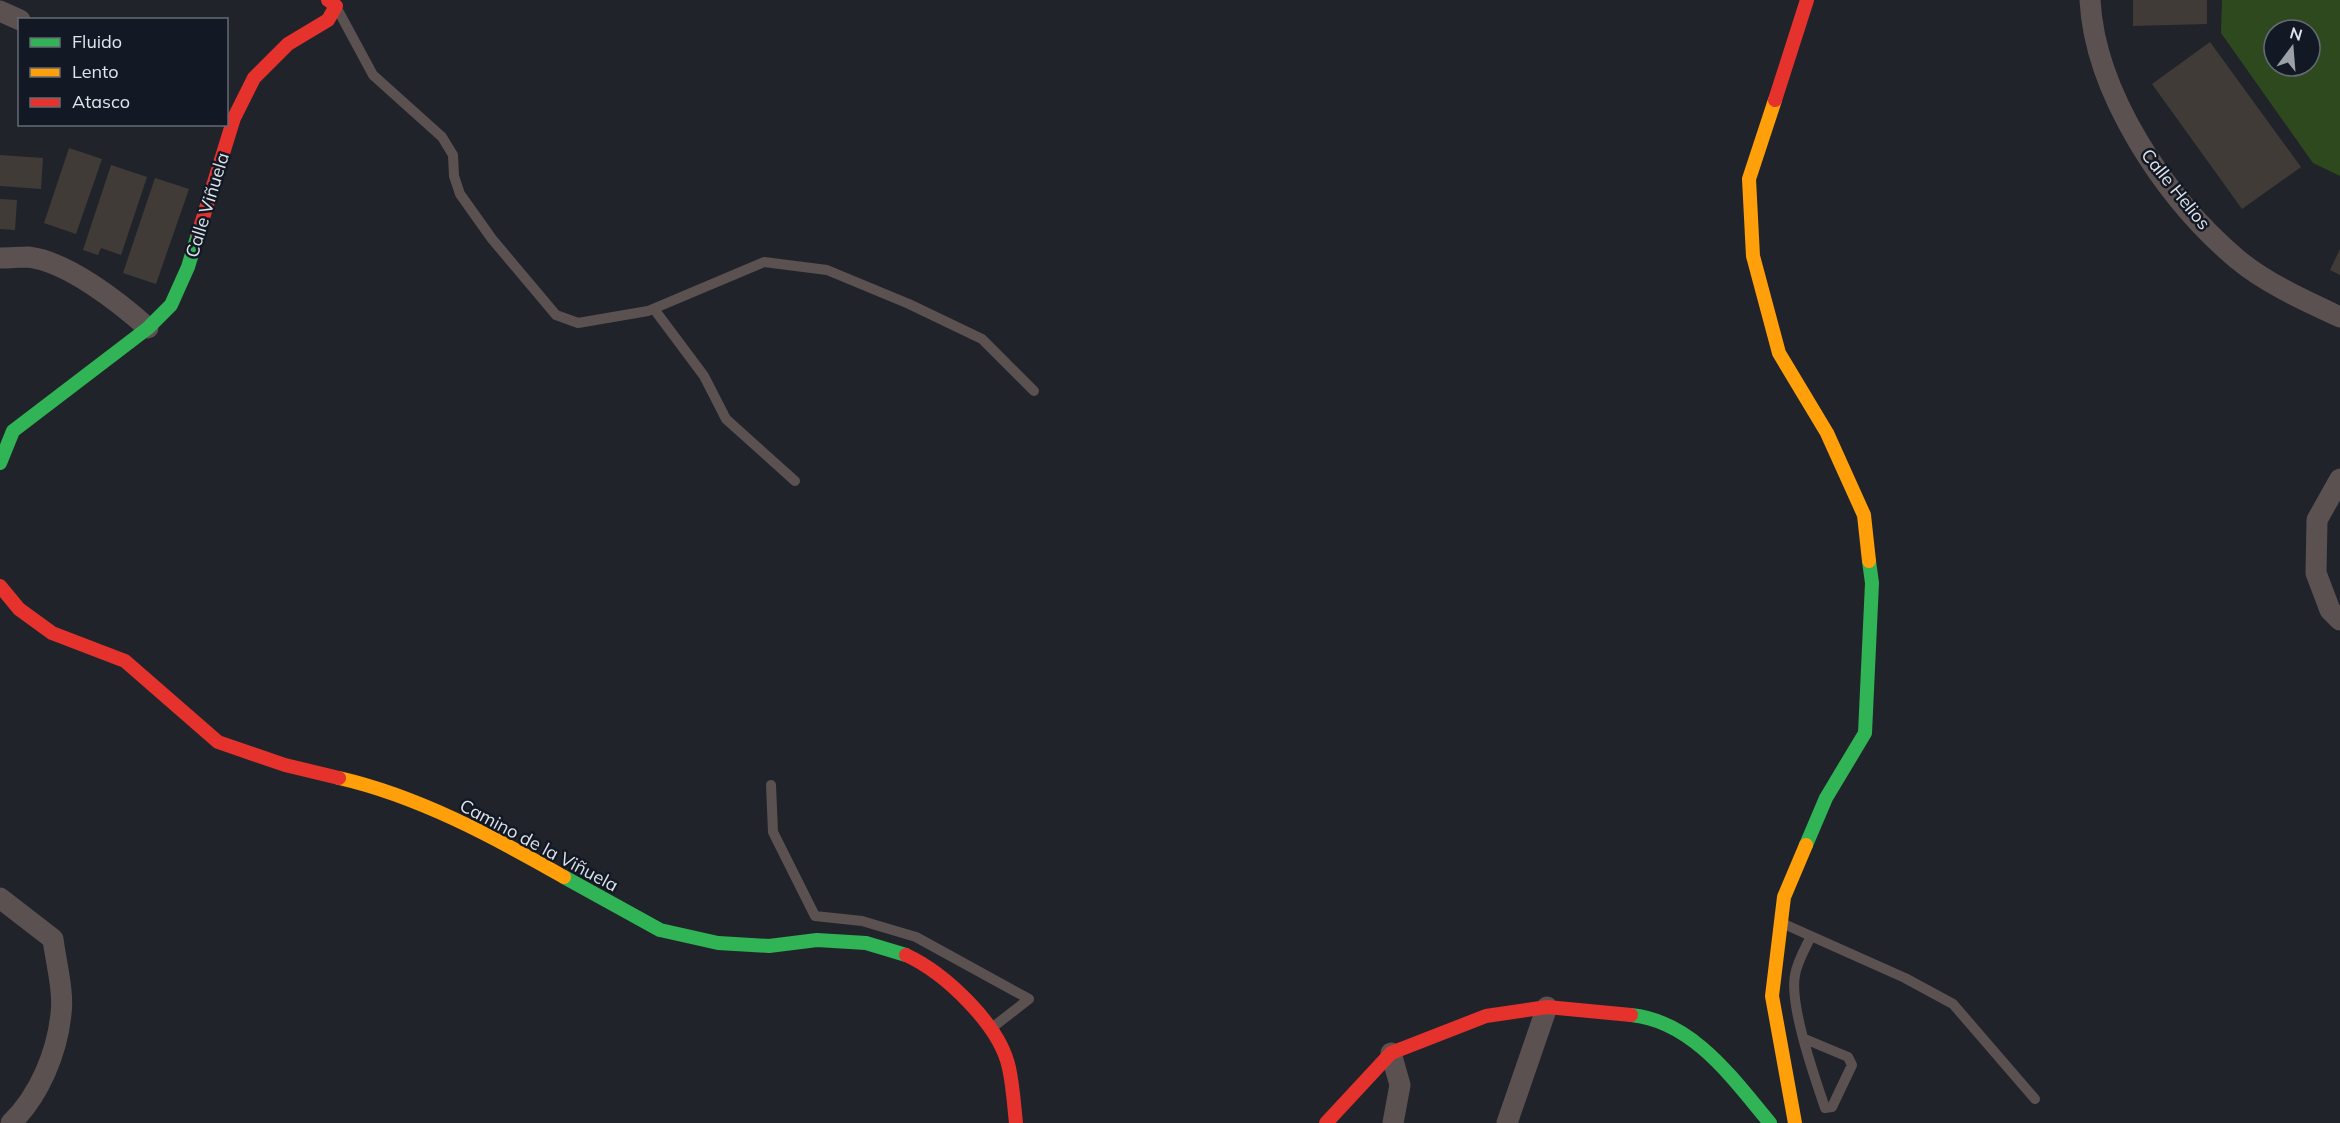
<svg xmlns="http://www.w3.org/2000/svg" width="2340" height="1123" viewBox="0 0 2340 1123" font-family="Mulish,sans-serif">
<rect width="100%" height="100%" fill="#20242a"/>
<!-- green -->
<path fill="#2e491e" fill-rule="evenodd" d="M 2222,0 L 2340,0 L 2340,176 L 2313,163 L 2221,33 ZM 2274,30 L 2310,30 L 2310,66 L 2274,66 Z"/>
<!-- building -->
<path fill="#403b36" d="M 2133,0 L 2207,0 L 2207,24 L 2133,26 Z
M 2210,42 L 2301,167 L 2242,209 L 2152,84 Z
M 69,148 L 102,159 L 76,234 L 44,223 Z
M 0,155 L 43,158 L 41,189 L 0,186 Z
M 111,165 L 147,177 L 121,255 L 101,248 L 98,255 L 83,250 Z
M 155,178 L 189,189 L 156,284 L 123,273 Z
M 0,199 L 17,200 L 15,230 L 0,229 Z
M 2340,249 L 2340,275 L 2330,270 Z"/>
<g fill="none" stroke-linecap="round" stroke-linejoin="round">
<!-- lane -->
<path stroke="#5c5151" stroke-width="10" d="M 339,12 L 373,75 L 442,137 L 453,155 L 454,176 L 460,194 L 492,239 L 556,315 L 578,323 L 648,311 L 764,262 L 827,270 L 909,304 L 982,339 L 1034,391
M 654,309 L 704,376 L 726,419 L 795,481
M 771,785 L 773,832 L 815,916 L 862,921 L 916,937 L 1029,999 L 993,1027
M 1784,924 L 1905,978 L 1953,1004 L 2035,1099
M 1805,1039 L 1848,1057 L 1852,1065 L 1832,1107 L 1825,1108 C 1815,1078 1789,1005 1795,975 C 1797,962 1805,949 1811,936"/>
<!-- street -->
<path stroke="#5c5151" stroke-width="21" d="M 2090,0 C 2095,94 2166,199 2237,259 C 2267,284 2306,301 2340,317
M 0,11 L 20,20
M 0,258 C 9,258 19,257 28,257 C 67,261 120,303 148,328
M 2340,479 L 2317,520 L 2316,573 L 2330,610 L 2340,620
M 0,898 L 53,939 C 56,963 64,991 61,1014 C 57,1053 39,1096 11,1123
M 1391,1053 L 1400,1085 L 1393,1123
M 1507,1123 L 1547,1007"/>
<!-- fast -->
<path stroke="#30b455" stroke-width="14" d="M 0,463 L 13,431 L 148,328 L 171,305 L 188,267 L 198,234
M 1806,845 L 1826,798 L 1865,733 L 1872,583 L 1869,561
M 564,877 L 660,930 L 718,943 L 769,946 L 817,940 L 866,943 L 906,955
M 1631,1015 C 1693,1021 1733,1079 1770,1123"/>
<!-- slow -->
<path stroke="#ff9f0a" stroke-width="14" d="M 1775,100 L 1749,179 L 1753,256 L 1779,353 L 1827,433 L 1864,515 L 1869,561
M 339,778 C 418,796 494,837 564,877
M 1795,1123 L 1772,996 L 1784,897 L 1806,845"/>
<!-- jam -->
<path stroke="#e5322d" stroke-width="14" d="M 1775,100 L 1807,0
M 198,234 L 234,118 L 254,78 L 288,44 L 328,20 L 336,6 L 328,0
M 0,586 L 19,609 L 52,633 L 125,661 L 218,742 L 285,765 L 339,778
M 906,955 C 945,973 1000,1025 1009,1068 C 1013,1086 1014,1105 1016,1123
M 1326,1123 L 1391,1053 L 1486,1016 L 1547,1007 L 1631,1015"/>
</g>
<g text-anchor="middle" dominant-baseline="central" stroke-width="5" stroke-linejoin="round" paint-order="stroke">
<!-- street labels -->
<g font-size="18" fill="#dfe4eb" stroke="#131924">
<text transform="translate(2176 189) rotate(51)">Calle Helios</text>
<text transform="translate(207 205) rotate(-73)">Calle Viñuela</text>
<text transform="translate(539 845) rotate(28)">Camino de la Viñuela</text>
</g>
</g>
<!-- legend -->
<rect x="18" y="18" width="210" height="108" fill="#131924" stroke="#656a74" stroke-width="1.5"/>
<rect x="30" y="38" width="30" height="9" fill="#30b455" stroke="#656a74" stroke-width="1.5"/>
<text x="72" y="48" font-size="18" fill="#dfe4eb">Fluido</text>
<rect x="30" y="68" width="30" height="9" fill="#ff9f0a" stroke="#656a74" stroke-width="1.5"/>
<text x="72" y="78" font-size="18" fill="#dfe4eb">Lento</text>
<rect x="30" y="98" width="30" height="9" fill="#e5322d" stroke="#656a74" stroke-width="1.5"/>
<text x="72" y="108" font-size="18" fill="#dfe4eb">Atasco</text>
<!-- north arrow -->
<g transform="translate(2292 48) rotate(16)"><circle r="28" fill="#131924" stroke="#656a74" stroke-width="1.5"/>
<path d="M0-4.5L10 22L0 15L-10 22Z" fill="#9ca1a7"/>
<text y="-9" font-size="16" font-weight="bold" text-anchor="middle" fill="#dfe4eb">N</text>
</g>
</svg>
